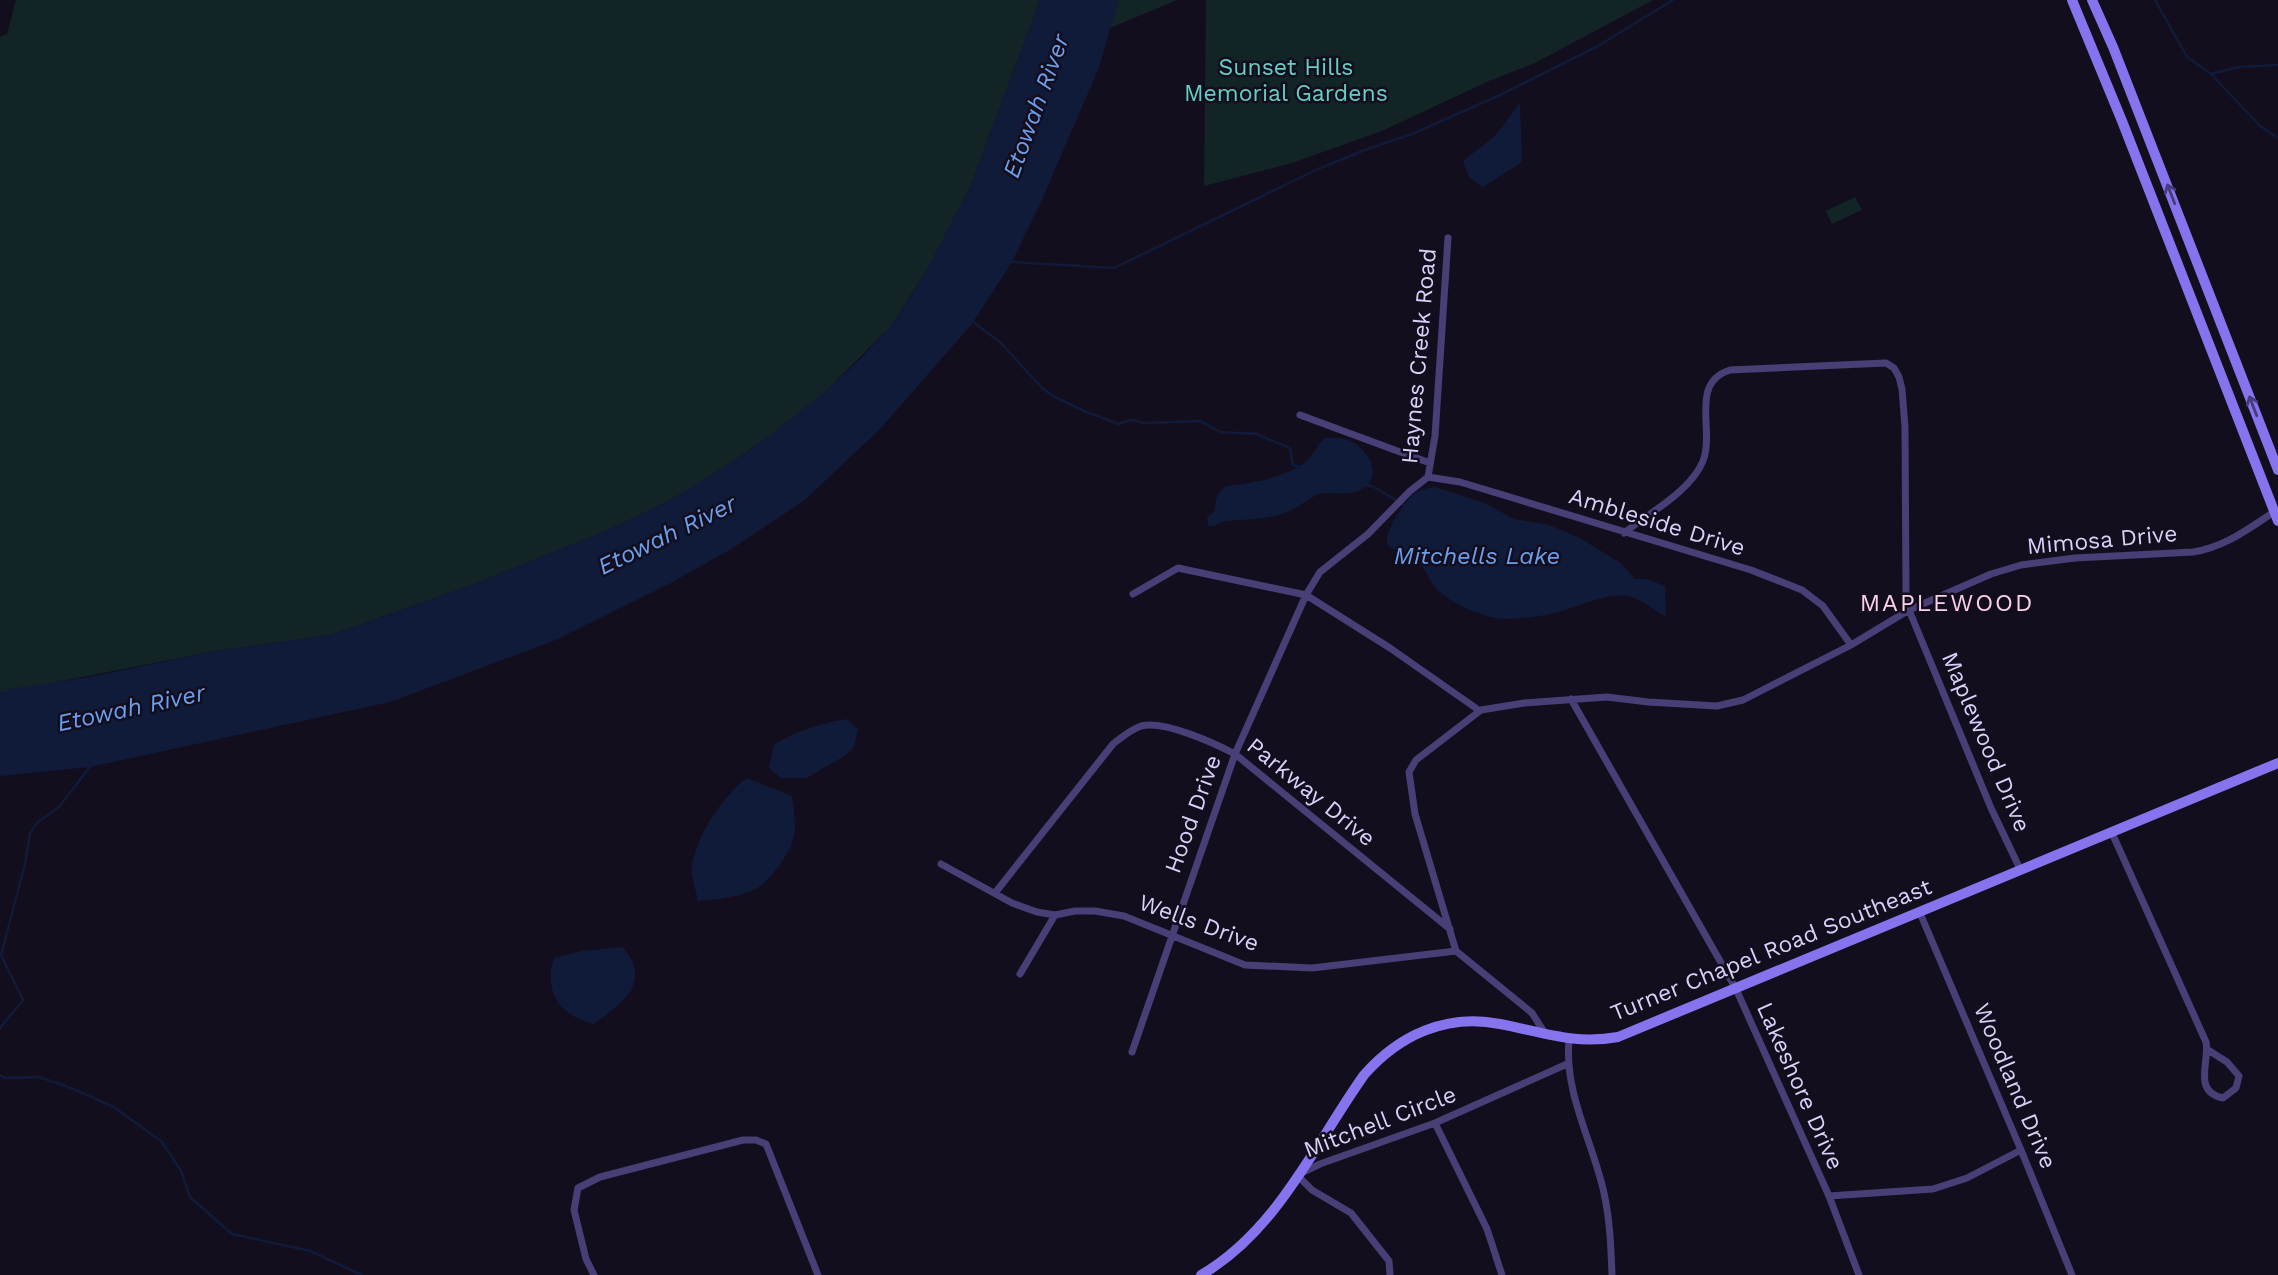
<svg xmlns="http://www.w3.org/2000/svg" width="2278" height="1275" viewBox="0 0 2278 1275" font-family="'Work Sans',sans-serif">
<rect width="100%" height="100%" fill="#130e1d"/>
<!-- green -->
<path fill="#122426" d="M 16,0 L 1040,0 L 971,185 L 929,267 L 891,326 L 825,392 L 777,431 L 720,471 L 667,502 L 608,530 L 472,585 L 331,635 L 216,651 L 0,693 L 0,37 L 7,34 Z
M 1097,0 L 1177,0 L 1084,39 Z
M 1206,0 L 1653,0 L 1535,63 L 1489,81 L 1382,131 L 1292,163 L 1204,186 Z
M 1855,197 L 1862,210 L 1832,224 L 1826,211 Z"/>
<!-- water -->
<path fill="#101b3a" d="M 1040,0 L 1119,0 L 1098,70 L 1041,202 L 1012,262 L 971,325 L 880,429 L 805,500 L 733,548 L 669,584 L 553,641 L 390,702 L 90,767 L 0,776 L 0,694 L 10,689 L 89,677 L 216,651 L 331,635 L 472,585 L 608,530 L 667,502 L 749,451 L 825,392 L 860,359 L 891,326 L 923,277 L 971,185 Z
M 1520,103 L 1522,162 L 1483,187 L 1469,177 L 1463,161 L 1495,136 Z
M 1326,438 C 1333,438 1341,437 1348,440 C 1367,447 1385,475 1362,489 C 1349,497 1333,491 1320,494 C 1312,495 1297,509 1287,512 C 1268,520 1248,519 1228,521 C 1220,521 1217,527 1208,526 L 1207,517 L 1215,511 C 1216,499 1216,493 1227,486 C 1254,482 1282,479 1305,462 C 1315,455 1316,444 1326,438 Z
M 1435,487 L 1484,503 L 1514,519 L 1549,525 L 1578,537 L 1621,563 L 1635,579 L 1647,579 L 1665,586 L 1666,615 L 1664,616 C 1654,610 1643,600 1632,597 C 1609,591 1581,606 1559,612 C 1545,616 1510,621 1496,618 C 1479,616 1445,600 1435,587 C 1428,577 1423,565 1414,557 C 1406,550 1390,553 1387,542 C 1384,533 1406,499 1415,493 C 1422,489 1428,488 1435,487 Z
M 847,719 L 858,729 L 854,747 L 846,755 L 807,778 L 781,778 L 769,768 L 774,745 C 795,731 822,723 847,719 Z
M 747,778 L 792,796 C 794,810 797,826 793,840 C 789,854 770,881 757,888 C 739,898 717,899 698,901 C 696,890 690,874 692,864 C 699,832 722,797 747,778 Z
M 623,947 C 626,952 633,960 634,966 C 641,993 612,1010 594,1024 C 561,1016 543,993 554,958 L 582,951 Z"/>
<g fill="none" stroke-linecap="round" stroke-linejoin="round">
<!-- stream -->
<path stroke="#101b3a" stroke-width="2.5" d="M 2155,0 L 2187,57 L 2211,74 L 2260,126 L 2278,138
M 2211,74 L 2238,67 L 2278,65
M 1012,262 L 1114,268 L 1318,169 L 1365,150 L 1412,134 L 1500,95 L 1598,46 L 1673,0
M 973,319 L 973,322 L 1000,342 L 1042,388 L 1053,396 L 1084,411 L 1118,424 L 1132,420 L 1143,423 L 1200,421 L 1220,432 L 1256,434 L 1290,448 L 1293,465 L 1299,467
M 1367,485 L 1376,488 L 1404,505
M 0,1028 L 23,1000 L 1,955 L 25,864 L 30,833 L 38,822 L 58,808 L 90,767 L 89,765
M 0,1075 L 5,1078 L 39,1077 L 71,1088 L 114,1107 L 162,1142 L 181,1171 L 190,1197 L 232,1234 L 310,1251 L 362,1275"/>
<!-- street -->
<path stroke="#483f76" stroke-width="7" d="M 1300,415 L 1430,463
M 1428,477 L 1460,482 L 1751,570 L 1802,590 L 1823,606 L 1851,645
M 1428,477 L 1435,436 L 1448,238
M 1624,533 C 1649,513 1691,491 1703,461 C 1715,430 1689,383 1730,370 L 1886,363 L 1894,368 L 1899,377 L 1902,389 L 1905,427 L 1906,596 L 1909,610 L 1991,808 L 2021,871
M 1133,594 L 1178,568 L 1306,595 L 1390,648 L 1480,711
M 1571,699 L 1736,989 L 1829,1196 L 1859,1275
M 2112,833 L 2206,1042 C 2210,1061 2192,1092 2223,1098 L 2236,1088 L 2239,1076 L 2227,1062 L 2208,1050
M 941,864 L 1012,903 L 1037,912 L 1055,915 L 1075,911 L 1095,911 L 1124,916 L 1245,965 L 1312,968 L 1456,951
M 995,893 L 1113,744 C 1122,737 1130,730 1141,726 C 1164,720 1214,743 1235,754 L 1450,929
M 1920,913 L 2021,1150 L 2072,1275
M 1456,951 L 1415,814 L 1409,772 L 1416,760 L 1481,710 L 1524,703 L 1607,697 L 1648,702 L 1717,706 L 1743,700 L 1851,645 L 1909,610 L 1991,574 L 2021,565 L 2075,558 L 2193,552 C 2225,547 2248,529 2274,512
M 1456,951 L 1532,1013 L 1546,1035
M 1020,974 L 1055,915
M 1569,1040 C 1564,1094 1593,1142 1604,1193 C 1610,1220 1611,1248 1612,1275
M 1132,1052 L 1235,754 L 1306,595 L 1320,572 L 1368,534 L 1410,491 L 1428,477
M 1435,1123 L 1487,1229 L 1502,1275
M 1829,1196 L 1933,1189 L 1967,1178 L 2021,1150
M 594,1275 L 586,1259 L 574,1210 L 578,1188 L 600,1177 L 743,1140 L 756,1140 L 766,1144 L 818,1275
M 1390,1275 L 1389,1261 L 1351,1213 L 1312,1190 L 1297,1175 L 1320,1164 L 1435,1123 L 1567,1064"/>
<!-- secondary -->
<path stroke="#8673ee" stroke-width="10" d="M 2072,0 L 2122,121 L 2278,521
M 2092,0 L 2113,47 L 2278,470
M 1201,1275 C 1277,1231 1315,1144 1364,1075 C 1399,1035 1447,1013 1500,1024 C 1543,1032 1573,1045 1618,1037 L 2278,763"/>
</g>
<!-- one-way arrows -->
<defs><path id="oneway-shaft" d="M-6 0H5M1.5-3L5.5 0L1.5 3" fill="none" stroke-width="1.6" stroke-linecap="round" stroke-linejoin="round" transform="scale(1.75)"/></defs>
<g stroke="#473b7b">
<use href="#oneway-shaft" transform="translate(2171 194) rotate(-111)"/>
<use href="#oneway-shaft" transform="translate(2253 406) rotate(-111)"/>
</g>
<g text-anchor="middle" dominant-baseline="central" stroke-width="5" stroke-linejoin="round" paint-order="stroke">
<!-- park labels -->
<g font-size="23" fill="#66cfc3" stroke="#130e1d">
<text x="1286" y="67">Sunset Hills<tspan x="1286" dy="26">Memorial Gardens</tspan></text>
</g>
<!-- street labels -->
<g font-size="23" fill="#dad0f9" stroke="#130e1d">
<text transform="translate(1419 356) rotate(-85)">Haynes Creek Road</text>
<text transform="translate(1657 522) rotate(17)">Ambleside Drive</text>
<text transform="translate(2102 540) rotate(-5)">Mimosa Drive</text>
<text transform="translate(1986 742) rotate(67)">Maplewood Drive</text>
<text transform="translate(1311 792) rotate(39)">Parkway Drive</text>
<text transform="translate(1193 814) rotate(-70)">Hood Drive</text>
<text transform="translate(1199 923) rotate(20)">Wells Drive</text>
<text transform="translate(1771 950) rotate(-22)">Turner Chapel Road Southeast</text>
<text transform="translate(1800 1086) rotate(66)">Lakeshore Drive</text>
<text transform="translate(2015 1086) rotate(67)">Woodland Drive</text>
<text transform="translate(1380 1122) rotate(-21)">Mitchell Circle</text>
</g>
<!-- water labels -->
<g font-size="24" font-style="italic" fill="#6b9fed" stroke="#130e1d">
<text transform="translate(1036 106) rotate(-70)">Etowah River</text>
<text transform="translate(667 535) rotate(-26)">Etowah River</text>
<text x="1477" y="556">Mitchells Lake</text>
<text transform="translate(131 708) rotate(-12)">Etowah River</text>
</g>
<!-- neighbourhood labels -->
<g font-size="24" letter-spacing="2" fill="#f9d2e6" stroke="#130e1d">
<text x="1947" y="603">MAPLEWOOD</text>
</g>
</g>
</svg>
